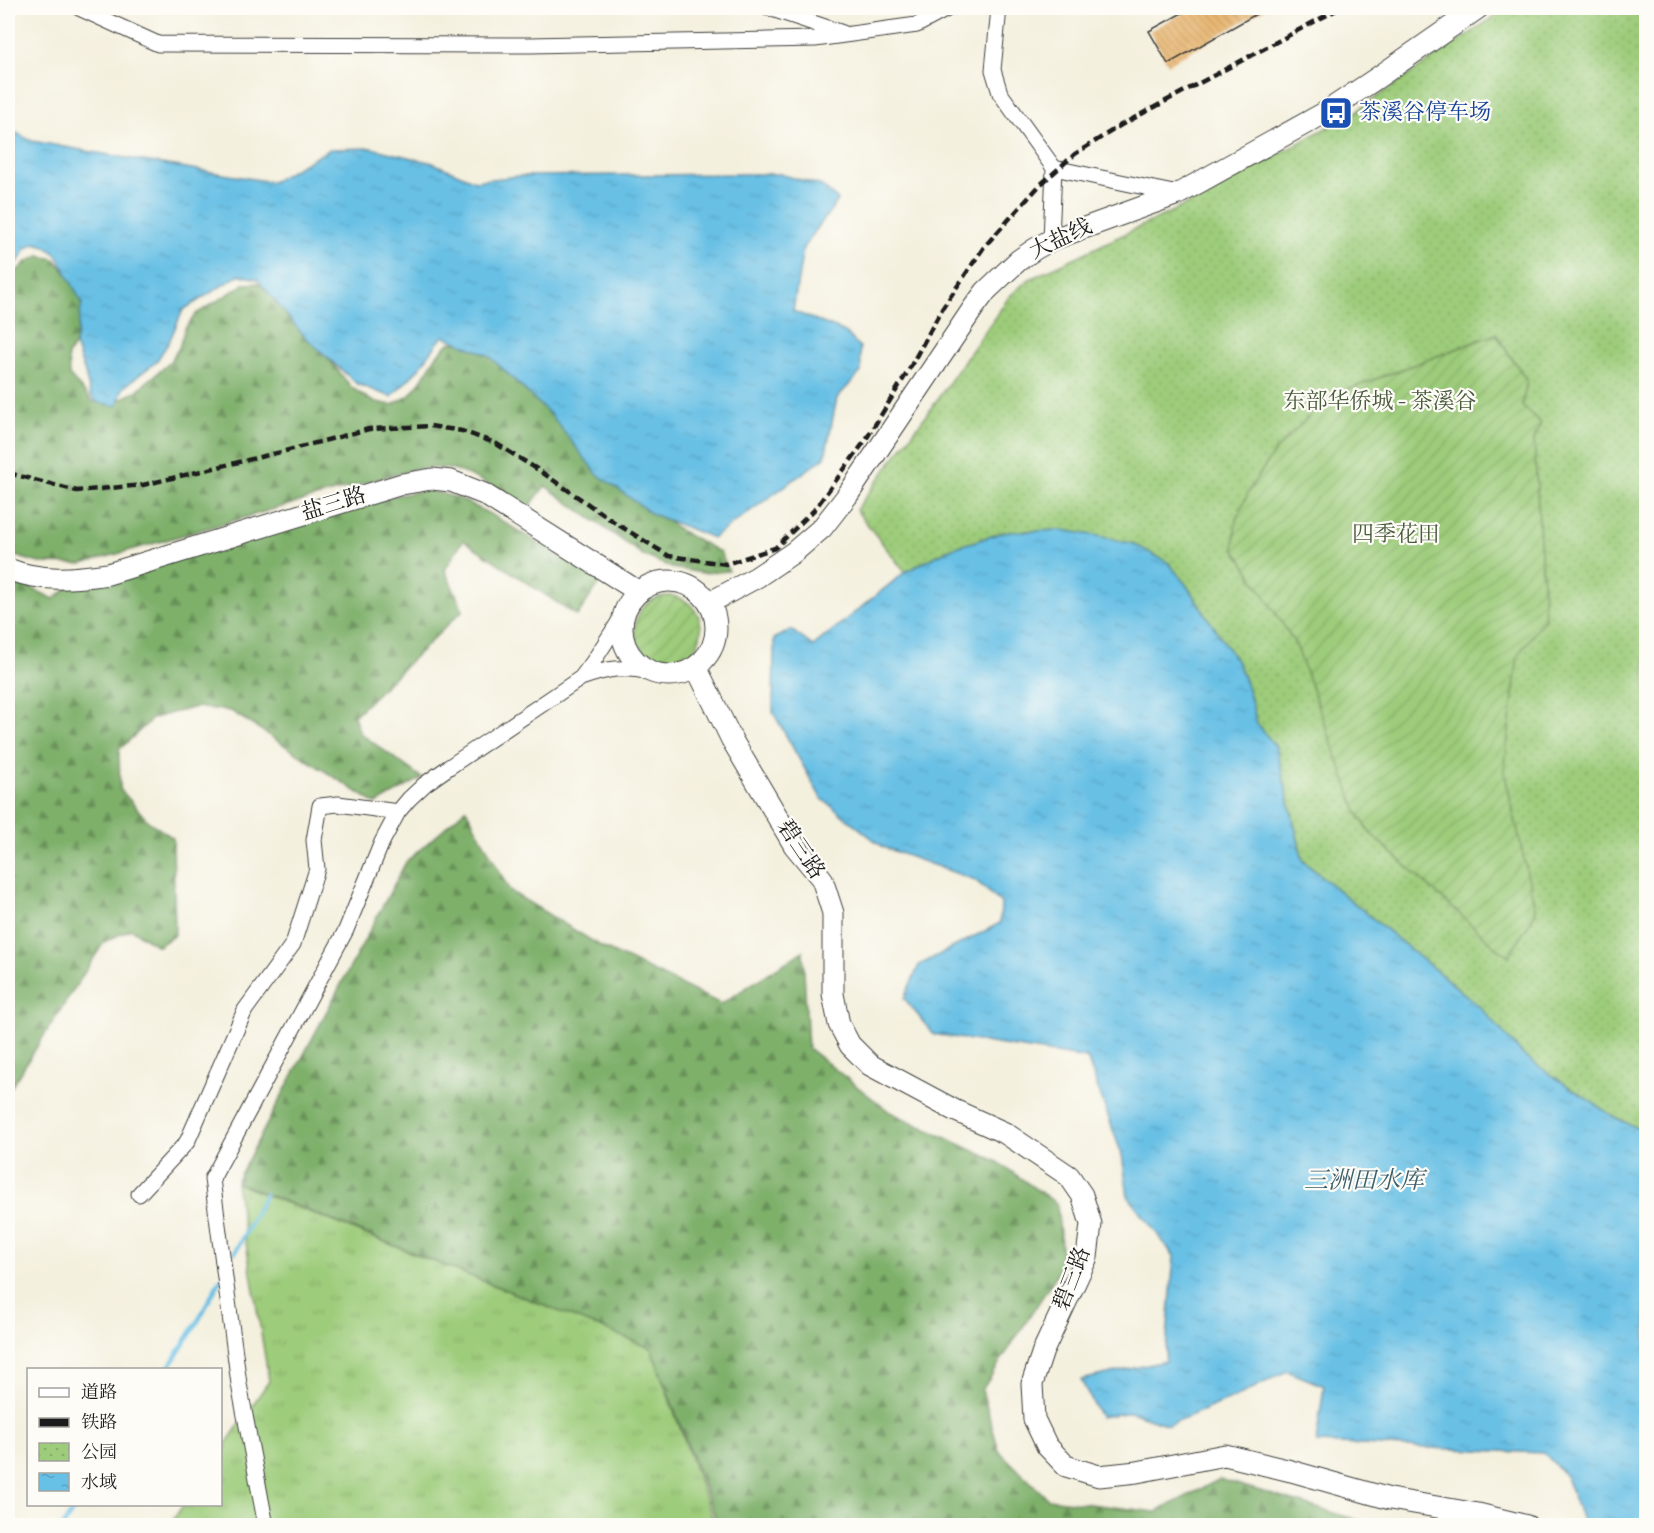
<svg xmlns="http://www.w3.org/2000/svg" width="1654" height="1533" viewBox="0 0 1654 1533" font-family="Vollkorn,'Noto Serif SC',serif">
<defs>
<pattern id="grass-tufts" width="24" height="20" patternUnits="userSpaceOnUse" patternTransform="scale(1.5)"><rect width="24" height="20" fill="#9dcc7a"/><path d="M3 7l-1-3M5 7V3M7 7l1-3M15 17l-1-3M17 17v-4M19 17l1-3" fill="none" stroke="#87af69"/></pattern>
<pattern id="forest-firs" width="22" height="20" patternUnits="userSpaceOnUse" patternTransform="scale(1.5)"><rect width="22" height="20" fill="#7eb06a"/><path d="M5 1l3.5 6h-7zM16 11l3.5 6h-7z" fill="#668e56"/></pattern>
<pattern id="park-dots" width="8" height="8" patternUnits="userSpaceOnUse" patternTransform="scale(1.5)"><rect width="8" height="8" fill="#9dcc7a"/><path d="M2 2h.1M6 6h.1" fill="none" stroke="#87af69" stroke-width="1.8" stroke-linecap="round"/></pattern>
<pattern id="garden-furrows" width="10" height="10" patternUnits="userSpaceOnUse" patternTransform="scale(1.5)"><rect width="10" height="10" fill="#9dcc7a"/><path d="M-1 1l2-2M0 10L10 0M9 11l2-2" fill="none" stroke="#87af69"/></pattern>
<pattern id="water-ripples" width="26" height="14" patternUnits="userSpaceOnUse" patternTransform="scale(1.5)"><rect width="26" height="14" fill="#67c0e5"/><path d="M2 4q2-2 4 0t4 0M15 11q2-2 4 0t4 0" fill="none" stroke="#59a4c4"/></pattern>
<pattern id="building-back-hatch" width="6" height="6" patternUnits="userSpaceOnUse" patternTransform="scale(1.5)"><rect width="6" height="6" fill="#e8b773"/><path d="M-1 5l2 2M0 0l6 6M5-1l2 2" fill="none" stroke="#c69d63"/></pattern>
</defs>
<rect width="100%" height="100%" fill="#fdfcf7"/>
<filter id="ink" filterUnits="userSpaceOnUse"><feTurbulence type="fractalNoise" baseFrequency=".0167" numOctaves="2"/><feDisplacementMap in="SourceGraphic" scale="12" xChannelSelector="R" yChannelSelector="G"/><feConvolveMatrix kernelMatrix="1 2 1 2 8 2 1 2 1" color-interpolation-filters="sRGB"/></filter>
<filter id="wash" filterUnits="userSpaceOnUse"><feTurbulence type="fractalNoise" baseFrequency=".008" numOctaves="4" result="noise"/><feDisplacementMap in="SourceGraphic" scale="24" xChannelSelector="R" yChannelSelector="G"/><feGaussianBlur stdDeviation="1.35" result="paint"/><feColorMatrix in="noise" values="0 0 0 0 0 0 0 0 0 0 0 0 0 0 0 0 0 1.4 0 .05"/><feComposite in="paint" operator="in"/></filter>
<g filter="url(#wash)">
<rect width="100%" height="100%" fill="#f4f0de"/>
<!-- grass -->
<path fill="url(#grass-tufts)" stroke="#5c744b" stroke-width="1.5" d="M 236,1183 L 651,1348 L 715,1525 L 169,1526 L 183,1505 L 220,1504 L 221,1451 L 269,1381 Z"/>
<!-- forest -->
<path fill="url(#forest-firs)" stroke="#4d6643" stroke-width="1.5" d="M 39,256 L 55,259 L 75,284 L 86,302 L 79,338 L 68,355 L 69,375 L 93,402 L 114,403 L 135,392 L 168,364 L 179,348 L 185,328 L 196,314 L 244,284 L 257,283 L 271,291 L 281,300 L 352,388 L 372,401 L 392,405 L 409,396 L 422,379 L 437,355 L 449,343 L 463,342 L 477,344 L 507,367 L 613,479 L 681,531 L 720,552 L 729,571 L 702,573 L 672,568 L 643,555 L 545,486 L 528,509 C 502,493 474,472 443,468 C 434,467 423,469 414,469 L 82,564 L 39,563 L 8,554 L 8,277 L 13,275 L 26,262 Z
M 427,490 L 458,498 L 492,515 L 601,581 L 577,616 L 463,540 L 445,570 L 463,610 L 354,716 L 360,733 L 422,778 L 376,804 L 231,711 L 196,707 L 153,718 L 119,750 L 120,789 L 148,821 L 173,838 L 175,935 L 158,946 L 131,929 L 104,942 L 8,1092 L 8,577 L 54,599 L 69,586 L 353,503 Z
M 466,809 L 510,891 L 602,947 L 721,1004 L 803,951 L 808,1048 L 890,1112 L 998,1162 L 1057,1204 L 1063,1265 L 982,1390 L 999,1451 L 1048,1499 L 1156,1512 L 1220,1479 L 1374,1525 L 718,1525 L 651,1348 L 236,1182 L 406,862 Z"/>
<!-- park -->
<path fill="url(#park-dots)" stroke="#5c744b" stroke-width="1.5" d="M 1507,8 L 1646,8 L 1646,1132 L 1614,1117 L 1525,1057 L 1479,1006 L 1303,861 L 1276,747 L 1257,724 L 1249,692 L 1239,665 L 1062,530 L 1005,532 L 950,549 L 905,572 L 856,510 L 932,407 L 1009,297 L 1028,280 L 1196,200 L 1355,112 Z"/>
<!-- garden -->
<path fill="url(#garden-furrows)" stroke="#5c744b" stroke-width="1.5" d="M 1496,334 L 1527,381 L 1522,406 L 1541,423 L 1534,440 L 1545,618 L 1518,655 L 1504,771 L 1536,912 L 1509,956 L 1498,949 L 1370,833 L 1357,812 L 1296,645 L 1234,548 L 1236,519 L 1251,487 L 1275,451 L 1328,397 Z
M635 629a33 33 0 1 1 66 0a33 33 0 1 1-66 0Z"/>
<!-- water -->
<path fill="url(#water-ripples)" stroke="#426e80" stroke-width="1.5" d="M 8,129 L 32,141 L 131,159 L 272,182 L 330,149 L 371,148 L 433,163 L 475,181 L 519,176 L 752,174 L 780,174 L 822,186 L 838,200 L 803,248 L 793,311 L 845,332 L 860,347 L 861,372 L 837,398 L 825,457 L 713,538 L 652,514 L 596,473 L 551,415 L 488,355 L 443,336 L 417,371 L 391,397 L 357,384 L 304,336 L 257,279 L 239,275 L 183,310 L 169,342 L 156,362 L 123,388 L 117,406 L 96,402 L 90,394 L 85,373 L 75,345 L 82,303 L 57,255 L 45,246 L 35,243 L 26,249 L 18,262 L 8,266 Z
M 1062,530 L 1099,536 L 1134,544 L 1169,563 L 1187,586 L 1239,665 L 1249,692 L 1257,724 L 1276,747 L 1303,861 L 1479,1006 L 1525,1057 L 1614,1117 L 1646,1132 L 1646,1525 L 1584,1525 L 1565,1475 L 1544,1453 L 1316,1443 L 1324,1386 L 1287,1371 L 1240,1395 L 1168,1425 L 1131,1412 L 1100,1417 L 1081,1380 L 1165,1361 L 1174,1256 L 1128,1196 L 1122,1155 L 1087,1058 L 933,1034 L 904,998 L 919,965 L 1000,923 L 1001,903 L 975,880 L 883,847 L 821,798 L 773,712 L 774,639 L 791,630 L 813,646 L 905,572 L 950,549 L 1005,532 Z"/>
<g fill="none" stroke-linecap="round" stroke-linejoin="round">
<!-- stream -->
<path stroke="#67c0e5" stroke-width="4.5" d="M 235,1252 L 265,1195
M 167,1370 L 197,1323 L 220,1280
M 63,1526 L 77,1504"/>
</g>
<g id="blocks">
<!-- building -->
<path fill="url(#building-back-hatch)" d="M 1191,8 L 1267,8 L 1168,64 L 1149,31 Z"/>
</g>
</g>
<g filter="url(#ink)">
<use href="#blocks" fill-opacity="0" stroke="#3c3c39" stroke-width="1.5"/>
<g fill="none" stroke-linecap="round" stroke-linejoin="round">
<!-- minor casing -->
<g stroke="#3c3c39" stroke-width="17">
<path id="minor" d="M 79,8 L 158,44 L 530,45 L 815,39 L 917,25 L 949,8
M 769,8 L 843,33
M 999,8 L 993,70 L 1000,93 L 1054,168 L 1051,240
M 1054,168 L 1178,194
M 581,678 L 593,662 L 625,612
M 139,1194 L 187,1142 L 245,1010 L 293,944 L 317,869 L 314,840 L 320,806 L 338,804 L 398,812
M 266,1526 L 239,1384 L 212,1179 L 346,930 L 382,842 L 398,812 L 409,799 L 425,784 L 449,767 L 581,678 C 609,668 622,666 651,672"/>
</g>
<!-- secondary casing -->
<g stroke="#3c3c39" stroke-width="23">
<path id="secondary" d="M 8,569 C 40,582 74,579 108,574 L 402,484 L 432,479 L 451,481 L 484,494 L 639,592
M622 628a47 47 0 1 1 94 0a47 47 0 1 1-94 0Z
M 709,603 L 757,577 L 794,552 L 822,528 L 847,496 L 974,307 L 986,291 L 1005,273 L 1019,260 L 1035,249 L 1051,240 L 1178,194 L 1326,112 L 1377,78 L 1478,8
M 696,667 L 732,740 L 794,845 L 822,879 L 833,913 L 833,994 L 839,1024 L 850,1045 L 870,1065 L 954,1110 L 1005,1133 L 1069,1176 L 1082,1195 L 1091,1224 L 1087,1257 L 1043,1351 L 1032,1384 L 1034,1419 L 1047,1446 L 1066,1466 L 1099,1476 L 1137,1472 L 1225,1455 L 1291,1471 L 1390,1499 L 1478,1514 L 1527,1526"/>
</g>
<!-- minor -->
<use href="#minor" stroke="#fff" stroke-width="15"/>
<!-- secondary -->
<use href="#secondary" stroke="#fff" stroke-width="21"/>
<!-- rail -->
<path stroke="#1c1c1c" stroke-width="4.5" stroke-dasharray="9 4.5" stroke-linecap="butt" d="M 8,473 L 77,491 L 143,485 L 285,451 L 369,429 L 430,426 L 462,431 L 495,443 L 540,471 L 617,524 L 669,556 L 726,564 L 775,548 L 814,510 L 865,441 L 907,373 L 942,309 L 984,247 L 1040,185 L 1075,154 L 1121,125 L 1340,8"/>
</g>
</g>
<!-- icons -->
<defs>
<g id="bus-square" transform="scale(1.725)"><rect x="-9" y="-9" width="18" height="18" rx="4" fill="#1a4fb4" stroke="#fdfcf7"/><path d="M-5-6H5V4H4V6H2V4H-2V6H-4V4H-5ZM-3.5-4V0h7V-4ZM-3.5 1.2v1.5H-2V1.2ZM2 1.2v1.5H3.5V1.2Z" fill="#fff"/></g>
</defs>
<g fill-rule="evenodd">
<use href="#bus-square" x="1336" y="113"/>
</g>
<g text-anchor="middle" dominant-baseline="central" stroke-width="4.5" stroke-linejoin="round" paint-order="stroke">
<!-- transit labels -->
<g font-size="22" fill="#164399" stroke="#fdfcf7" text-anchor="start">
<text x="1359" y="113">茶溪谷停车场</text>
</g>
<!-- street labels -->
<g font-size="22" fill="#1c1c1c" stroke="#fdfcf7">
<text transform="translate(1061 240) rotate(-25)">大盐线</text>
<text transform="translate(334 505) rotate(-17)">盐三路</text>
<text transform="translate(800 850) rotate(56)">碧三路</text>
<text transform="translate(1073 1279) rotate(-69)">碧三路</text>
</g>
<!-- park labels -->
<g font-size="22" fill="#495a3d" stroke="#fdfcf7">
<text x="1380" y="402">东部华侨城 - 茶溪谷</text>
<text x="1396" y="535">四季花田</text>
</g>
<!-- water labels -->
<g font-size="24" font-style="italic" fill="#3a5e6c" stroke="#fdfcf7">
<text x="1364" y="1182">三洲田水库</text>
</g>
</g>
<!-- margin -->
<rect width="1654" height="1533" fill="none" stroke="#fdfcf7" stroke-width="30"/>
<!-- legend -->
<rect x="27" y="1368" width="195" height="138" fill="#fdfcf7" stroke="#a3a29f" stroke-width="1.5"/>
<rect x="39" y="1388" width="30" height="9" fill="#ffffff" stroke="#a3a29f" stroke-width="1.5"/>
<text x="81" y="1398" font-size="18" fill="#1c1c1c">道路</text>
<rect x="39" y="1418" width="30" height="9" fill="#1c1c1c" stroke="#a3a29f" stroke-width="1.5"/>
<text x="81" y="1428" font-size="18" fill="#1c1c1c">铁路</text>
<rect x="39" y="1443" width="30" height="18" fill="url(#park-dots)" stroke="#a3a29f" stroke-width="1.5"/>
<text x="81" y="1458" font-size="18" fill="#1c1c1c">公园</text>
<rect x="39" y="1473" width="30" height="18" fill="url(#water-ripples)" stroke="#a3a29f" stroke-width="1.5"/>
<text x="81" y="1488" font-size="18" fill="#1c1c1c">水域</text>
</svg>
